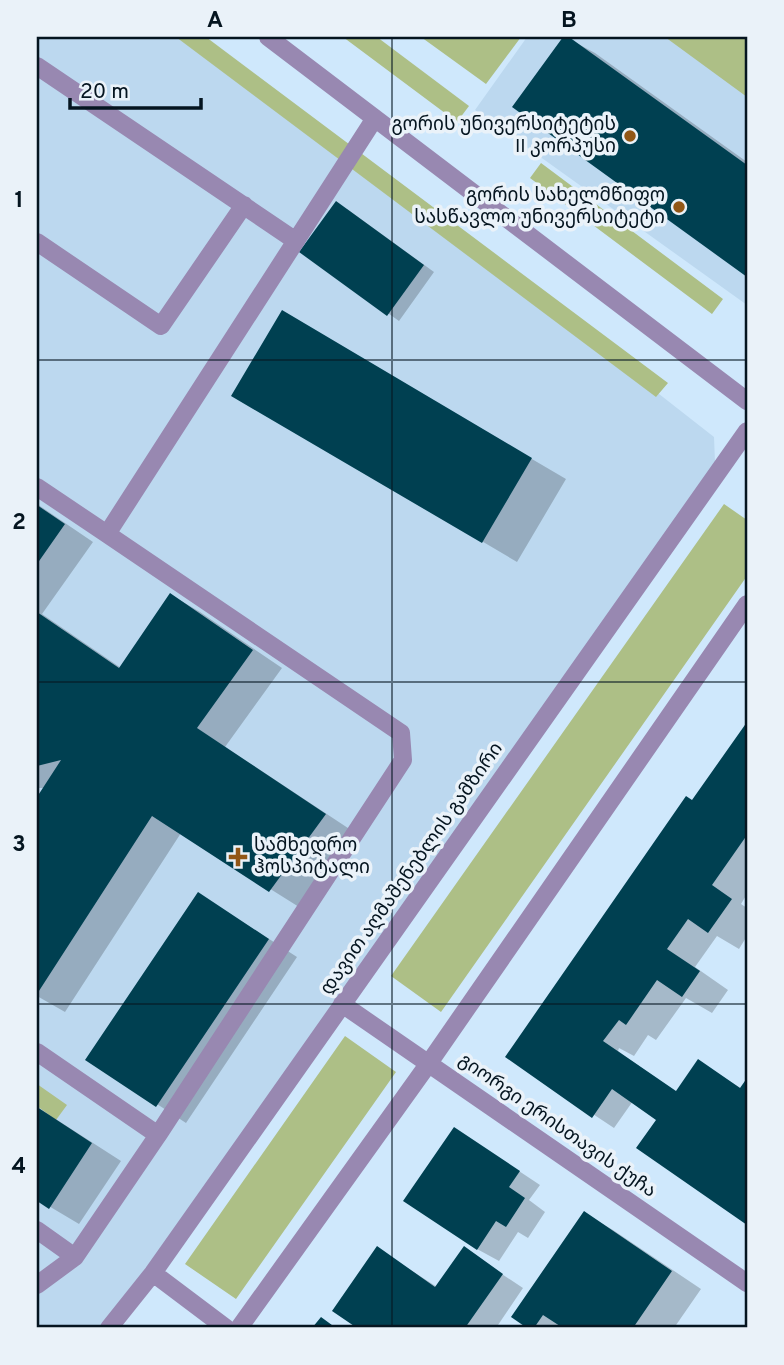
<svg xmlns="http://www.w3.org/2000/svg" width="784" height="1365" viewBox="0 0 784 1365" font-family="Overpass,'Noto Sans Georgian',sans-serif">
<rect width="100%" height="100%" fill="#cfe8fc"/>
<!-- built -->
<path fill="#bcd8ef" d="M 37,37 L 203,37 L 714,437 L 715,462 L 162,1252 L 103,1328 L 37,1328 Z
M 527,37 L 747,37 L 747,305 L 475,110 Z"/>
<!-- green -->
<path fill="#adbf86" d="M 176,37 L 206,37 L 668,383 L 656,397 Z
M 343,37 L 377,37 L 469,106 L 457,122 Z
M 421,37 L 521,37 L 486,84 Z
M 665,37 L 747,37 L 747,97 Z
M 541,163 L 723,299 L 712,314 L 530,178 Z
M 724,504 L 747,520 L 747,576 L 441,1012 L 391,976 Z
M 345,1036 L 396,1072 L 236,1299 L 185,1264 Z
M 37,1084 L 67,1105 L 56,1120 L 37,1106 Z"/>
<!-- shadow -->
<path fill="#0003" d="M 565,37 L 595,53 L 747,162 L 747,274 L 514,107 Z
M 347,209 L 434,272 L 399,321 L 301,251 Z
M 283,313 L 566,479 L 517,562 L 234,395 Z
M 37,504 L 93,542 L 42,614 L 121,668 L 171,595 L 200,612 L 282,668 L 225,747 L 354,832 L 299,907 L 181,833 L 65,1012 L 37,996 L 37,800 L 45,788 L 37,788 Z
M 747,725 L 747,894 L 741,904 L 747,908 L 747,936 L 739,949 L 717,936 L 695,967 L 728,990 L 712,1013 L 686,998 L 656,1040 L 648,1035 L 634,1056 L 619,1048 L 618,1051 L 677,1093 L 699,1061 L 742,1089 L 747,1081 L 747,1222 L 639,1148 L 658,1119 L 633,1101 L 614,1128 L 507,1057 Z
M 199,894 L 297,957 L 186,1123 L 88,1059 Z
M 37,1107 L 121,1161 L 79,1224 L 37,1199 Z
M 475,1142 L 540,1185 L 529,1200 L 545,1212 L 528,1238 L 518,1232 L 499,1261 L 477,1249 Z
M 584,1213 L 613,1230 L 701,1289 L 674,1328 L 530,1328 L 513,1316 Z
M 378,1249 L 437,1287 L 464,1249 L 523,1288 L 496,1328 L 360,1328 L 334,1310 Z"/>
<!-- building -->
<path fill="#004051" d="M 563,37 L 569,37 L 747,165 L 747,277 L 512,107 Z
M 336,201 L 424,265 L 387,316 L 299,252 Z
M 282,310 L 532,458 L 482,543 L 231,396 Z
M 37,505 L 65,524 L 37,564 Z
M 170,593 L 253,650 L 197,728 L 326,814 L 269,892 L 152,816 L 37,994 L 37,797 L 61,760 L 37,766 L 37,612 L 119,668 Z
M 747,722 L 747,835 L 712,885 L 732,899 L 708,933 L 688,919 L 667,949 L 700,971 L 682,997 L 657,980 L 626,1025 L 619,1020 L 603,1041 L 676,1091 L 698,1059 L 740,1088 L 747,1078 L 747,1225 L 636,1148 L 656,1120 L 612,1089 L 592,1118 L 505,1057 L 686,796 L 692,800 Z
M 198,892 L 269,939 L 156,1107 L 85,1060 Z
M 37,1107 L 92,1143 L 49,1209 L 37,1201 Z
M 454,1127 L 520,1171 L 509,1187 L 525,1198 L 506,1227 L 496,1221 L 477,1250 L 403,1201 Z
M 584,1211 L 672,1271 L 633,1328 L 563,1328 L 543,1315 L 534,1328 L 527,1328 L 511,1317 Z
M 377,1246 L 435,1287 L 464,1246 L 503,1274 L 465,1328 L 357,1328 L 332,1311 Z
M 321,1317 L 336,1328 L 312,1328 Z"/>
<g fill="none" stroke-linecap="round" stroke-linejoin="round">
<!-- minor -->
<path stroke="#9888b1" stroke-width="18" d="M 268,37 L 747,401
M 37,66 L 296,241
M 37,242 L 161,326 L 244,205
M 37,487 L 107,534 L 375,118
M 107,534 L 401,733 L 403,760 L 158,1135
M 342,1004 L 747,1283
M 37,1052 L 158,1135 L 75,1257 L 37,1285
M 37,1230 L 75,1257
M 153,1273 L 226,1328
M 109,1328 L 153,1273 L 747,431
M 239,1328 L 429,1063 L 747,604"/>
</g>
<!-- grid -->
<path fill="none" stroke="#051520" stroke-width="2" stroke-opacity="0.55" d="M 392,37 L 392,1328M 37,360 L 747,360M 37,682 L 747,682M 37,1004 L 747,1004"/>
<!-- markers -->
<g fill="#925716" stroke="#eaf2f9" stroke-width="2.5">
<circle cx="630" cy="136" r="7"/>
<circle cx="679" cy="207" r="7"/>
<path d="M234.5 846.5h7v7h7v7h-7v7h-7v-7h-7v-7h7z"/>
</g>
<g text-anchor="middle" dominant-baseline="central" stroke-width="7" stroke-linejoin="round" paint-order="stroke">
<!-- poi labels -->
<g font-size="19" fill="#051520" stroke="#eaf2f9" text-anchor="end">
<text x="616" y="125">გორის უნივერსიტეტის<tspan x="616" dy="22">II კორპუსი</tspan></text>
<text x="665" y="196">გორის სახელმწიფო<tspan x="665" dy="22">სასწავლო უნივერსიტეტი</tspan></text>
<text x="254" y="846" text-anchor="start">სამხედრო<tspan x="254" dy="22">ჰოსპიტალი</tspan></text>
</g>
<!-- street labels -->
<g font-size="19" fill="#051520" stroke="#eaf2f9">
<text transform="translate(412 869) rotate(-55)">დავით აღმაშენებლის გამზირი</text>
<text transform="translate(557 1126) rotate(35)">გიორგი ერისთავის ქუჩა</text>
</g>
</g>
<!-- border -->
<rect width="784" height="1365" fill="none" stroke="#eaf2f9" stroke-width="77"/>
<!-- scale -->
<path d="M70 98v10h131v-10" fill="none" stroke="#051520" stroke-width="3.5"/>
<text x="80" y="98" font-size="21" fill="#051520" stroke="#eaf2f9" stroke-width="5" paint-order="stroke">20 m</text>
<rect x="38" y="38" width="708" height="1288" fill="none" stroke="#051520" stroke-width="2.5"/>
<g font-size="23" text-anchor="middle" font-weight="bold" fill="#051520">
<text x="215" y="27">A</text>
<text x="569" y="27">B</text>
<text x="19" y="207">1</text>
<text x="19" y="529">2</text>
<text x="19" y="851">3</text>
<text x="19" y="1173">4</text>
</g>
</svg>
